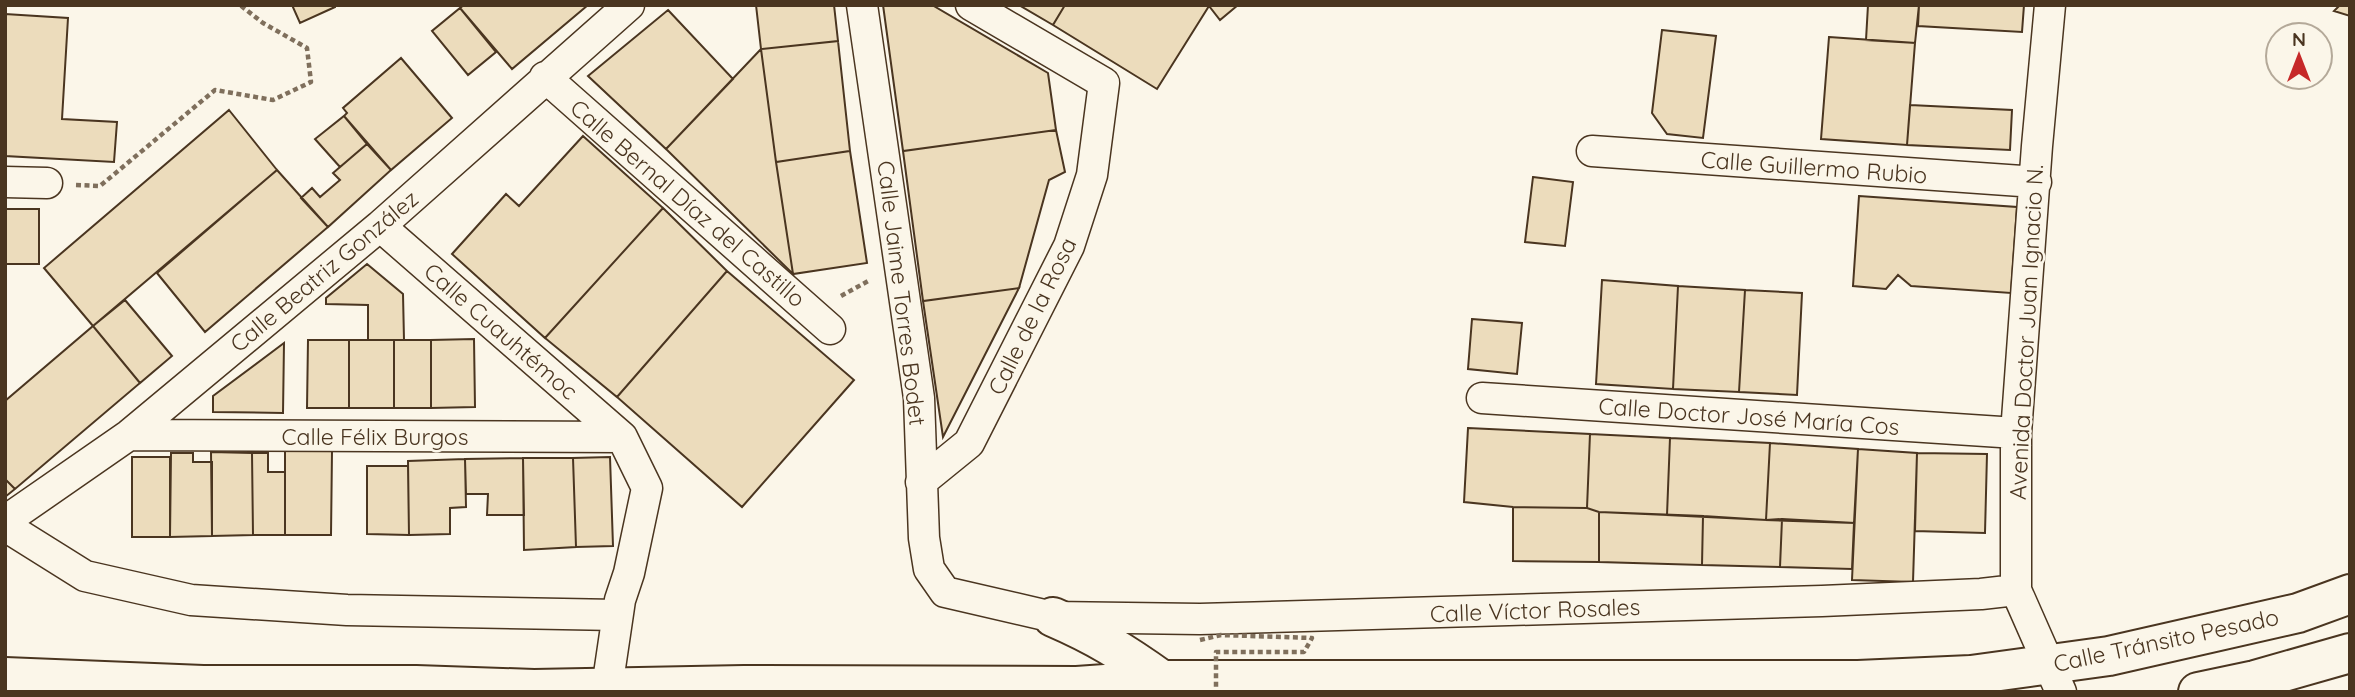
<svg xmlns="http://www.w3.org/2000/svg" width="2355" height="697" viewBox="0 0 2355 697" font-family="Quicksand,sans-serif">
<rect width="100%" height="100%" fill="#fbf6e9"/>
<!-- building -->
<path fill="#ecdcbc" stroke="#4a3520" stroke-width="2" d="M 292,5 L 335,5 L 335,7 L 300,23 Z
M 464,5 L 588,5 L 512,69 L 460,8 Z
M 756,5 L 834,5 L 838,41 L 761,49 Z
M 883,5 L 932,5 L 1048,73 L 1056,130 L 903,151 Z
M 1019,5 L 1065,5 L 1053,25 Z
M 1065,5 L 1238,5 L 1220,20 L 1209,6 L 1157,89 L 1053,25 Z
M 1868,5 L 1919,5 L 1915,43 L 1866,40 Z
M 1919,5 L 2024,5 L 2022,32 L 1918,26 Z
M 2340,5 L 2350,5 L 2350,16 L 2334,11 Z
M 460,8 L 496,52 L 468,75 L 432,31 Z
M 668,10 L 733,79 L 666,149 L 588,76 Z
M 5,14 L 68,18 L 62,119 L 117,122 L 114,162 L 5,156 Z
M 1662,30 L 1716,36 L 1703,138 L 1667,134 L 1652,113 Z
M 1829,37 L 1915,43 L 1907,145 L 1821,139 Z
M 838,41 L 850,151 L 776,162 L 761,49 Z
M 761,49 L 776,162 L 793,274 L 666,149 Z
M 401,58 L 452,118 L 391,170 L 344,116 L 347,113 L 343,108 Z
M 1910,105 L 2012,110 L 2010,150 L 1907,145 Z
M 229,110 L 277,170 L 93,326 L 44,268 Z
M 344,116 L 367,144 L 340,167 L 315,139 Z
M 1056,130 L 1065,172 L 1049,180 L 1019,288 L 923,301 L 903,151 Z
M 583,136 L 663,208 L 545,338 L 452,254 L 506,194 L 519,206 Z
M 367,144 L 391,170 L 328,227 L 301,198 L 312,188 L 320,197 L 340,180 L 333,173 Z
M 850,151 L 867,263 L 793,274 L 776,162 Z
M 277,170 L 328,227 L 205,332 L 157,273 Z
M 1533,177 L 1573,182 L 1565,246 L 1525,242 Z
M 1859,196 L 2017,207 L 2011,293 L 1911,286 L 1898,275 L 1886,289 L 1853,286 Z
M 663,208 L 727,271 L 617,397 L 545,338 Z
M 5,209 L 39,209 L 39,264 L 5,264 Z
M 367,264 L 403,294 L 404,340 L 368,340 L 368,305 L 326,304 L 326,298 Z
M 727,271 L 854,380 L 742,507 L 617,397 Z
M 1602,280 L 1678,286 L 1673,389 L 1596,384 Z
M 1678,286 L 1745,290 L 1739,392 L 1673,389 Z
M 1019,288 L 943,437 L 923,301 Z
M 1745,290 L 1802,293 L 1797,395 L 1739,392 Z
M 125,300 L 172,356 L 140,383 L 93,326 Z
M 1472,319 L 1522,323 L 1517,374 L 1468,369 Z
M 93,326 L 140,383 L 15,489 L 5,479 L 5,401 Z
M 474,339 L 475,407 L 431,408 L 431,340 Z
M 308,340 L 349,340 L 349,408 L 307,408 Z
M 349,340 L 394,340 L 394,408 L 349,408 Z
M 394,340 L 431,340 L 431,408 L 394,408 Z
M 284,343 L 283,413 L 213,412 L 213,396 Z
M 1468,428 L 1590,434 L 1587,508 L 1513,507 L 1464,502 Z
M 1590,434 L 1670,438 L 1667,515 L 1599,512 L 1587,508 Z
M 1670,438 L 1770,443 L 1766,520 L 1667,515 Z
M 1770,443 L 1858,449 L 1854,523 L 1766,520 Z
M 1858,449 L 1917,453 L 1913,582 L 1852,580 Z
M 285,450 L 332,451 L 331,535 L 285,535 Z
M 211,452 L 252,453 L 253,535 L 212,536 Z
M 171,453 L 193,453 L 193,462 L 212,462 L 212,536 L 170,537 Z
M 252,453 L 268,453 L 268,472 L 285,472 L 285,535 L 253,535 Z
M 1917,453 L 1987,454 L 1985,533 L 1915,531 Z
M 132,457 L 170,457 L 170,537 L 132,537 Z
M 610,457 L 613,546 L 576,547 L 573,458 Z
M 523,458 L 524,515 L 487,515 L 488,494 L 466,494 L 465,459 Z
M 523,458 L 573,458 L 576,547 L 524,550 Z
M 465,459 L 466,507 L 450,508 L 450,534 L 409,535 L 408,461 Z
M 367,466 L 408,466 L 409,535 L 367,534 Z
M 5,479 L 15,489 L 5,497 Z
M 1513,507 L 1587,508 L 1599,512 L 1599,562 L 1513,561 Z
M 1599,512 L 1703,516 L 1702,565 L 1599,562 Z
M 1703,516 L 1766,520 L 1782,519 L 1780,567 L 1702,565 Z
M 1782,519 L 1854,523 L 1852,569 L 1780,567 Z"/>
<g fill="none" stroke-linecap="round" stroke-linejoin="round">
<!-- minor casing -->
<g stroke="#4a3520" stroke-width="33">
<path id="minor" d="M 862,5 L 919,398 L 924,538 L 929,569 L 945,592 L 1053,617 L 1200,619 L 1822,601 L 1981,594 L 2016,590
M 2050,5 L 2037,146 L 2016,433 L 2016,590 L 2061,692
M 545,77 L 830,329
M 1592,151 L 2036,182
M 5,182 L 47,183
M 380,226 L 622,437 L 647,488 L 629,573 L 620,600 L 607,688
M 1482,398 L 2016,433
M 129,435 L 622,437
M 921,482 L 969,443 L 1069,246 L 1092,175 L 1104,83 L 971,5
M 5,521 L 129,435 L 380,226 L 629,5
M 5,526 L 85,576 L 191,600 L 347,610 L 617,615"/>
</g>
<!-- primary casing -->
<g stroke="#4a3520" stroke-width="42">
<path id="primary" d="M 1053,617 C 1097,636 1124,653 1162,680
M 5,677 L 203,685 L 416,685 L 534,689 L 744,685 L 1077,686 L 1162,680 L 1858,680 L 1971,675 L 2109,656 L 2298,613 L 2350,594
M 2198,692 L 2255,680 L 2350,653"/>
</g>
<!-- path -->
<path stroke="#7f6f5c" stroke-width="4.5" stroke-dasharray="5 3.5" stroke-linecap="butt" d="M 76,185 L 100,186 L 215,90 L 273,100 L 311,82 L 307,48 L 263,23 L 240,5
M 841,296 L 870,280"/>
<!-- minor -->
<use href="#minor" stroke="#fbf6e9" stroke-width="30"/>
<!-- primary -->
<use href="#primary" stroke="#fbf6e9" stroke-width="38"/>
<!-- path-bridge -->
<path stroke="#7f6f5c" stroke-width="4.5" stroke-dasharray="5 3.5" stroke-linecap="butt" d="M 1200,640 L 1221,635 L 1312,638 L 1304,652 L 1216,652 L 1216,692"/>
</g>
<g text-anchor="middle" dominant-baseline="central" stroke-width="5" stroke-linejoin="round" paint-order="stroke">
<!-- street labels -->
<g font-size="23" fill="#4a3520" stroke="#fbf6e9">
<text transform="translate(1814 167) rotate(4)">Calle Guillermo Rubio</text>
<text transform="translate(688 203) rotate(41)">Calle Bernal Díaz del Castillo</text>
<text transform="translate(324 271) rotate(-40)">Calle Beatriz González</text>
<text transform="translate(902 293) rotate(83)">Calle Jaime Torres Bodet</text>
<text transform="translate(1032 316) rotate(-64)">Calle de la Rosa</text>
<text transform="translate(501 331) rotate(41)">Calle Cuauhtémoc</text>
<text transform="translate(2026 332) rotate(-87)">Avenida Doctor Juan Ignacio N.</text>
<text transform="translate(1749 416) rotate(4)">Calle Doctor José María Cos</text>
<text x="375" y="436">Calle Félix Burgos</text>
<text transform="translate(1535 610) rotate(-2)">Calle Víctor Rosales</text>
<text transform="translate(2166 640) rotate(-12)">Calle Tránsito Pesado</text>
</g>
</g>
<!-- border -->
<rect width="2355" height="697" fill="none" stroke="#4a3520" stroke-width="14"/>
<!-- north arrow -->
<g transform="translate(2299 56)"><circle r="33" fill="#fbf6e9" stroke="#b4a999" stroke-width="2"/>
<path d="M0-5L12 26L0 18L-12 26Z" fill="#c62828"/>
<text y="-10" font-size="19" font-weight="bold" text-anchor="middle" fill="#4a3520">N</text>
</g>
</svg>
